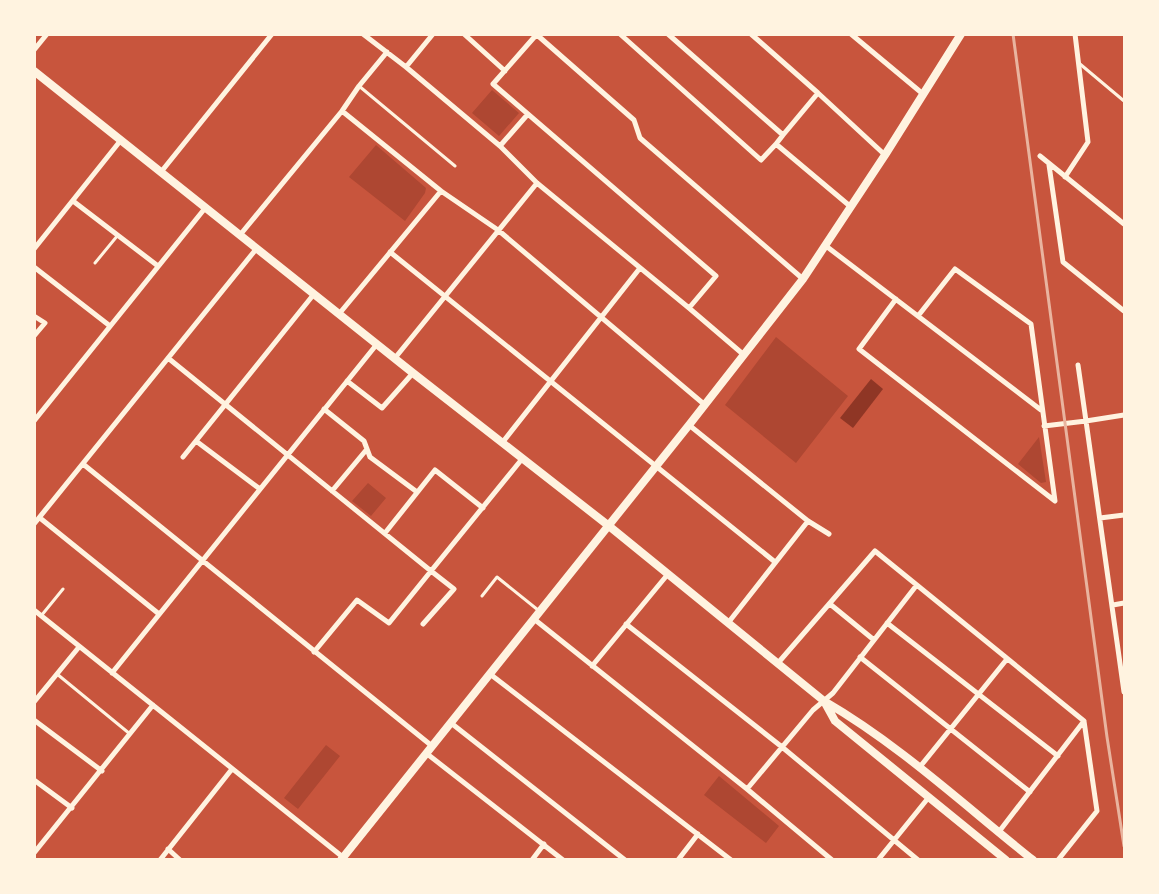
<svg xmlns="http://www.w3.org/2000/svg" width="1159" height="894" viewBox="0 0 1159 894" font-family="'Source Sans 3',sans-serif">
<rect width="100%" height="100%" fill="#c8553d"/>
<!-- green -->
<path fill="#ae4732" d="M 492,90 L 519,113 L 499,136 L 472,113 Z
M 376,145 L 426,188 L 425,193 L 405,221 L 349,177 Z
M 776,337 L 848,396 L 796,463 L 725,405 Z
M 1039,437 L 1046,482 L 1041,483 L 1018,464 Z
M 368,483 L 386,498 L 371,516 L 352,501 Z
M 326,745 L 340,756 L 298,809 L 284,798 Z
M 719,776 L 779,826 L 766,843 L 704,795 Z"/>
<!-- water -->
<path fill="#8f3625" d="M 871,379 L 883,389 L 853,428 L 840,418 Z"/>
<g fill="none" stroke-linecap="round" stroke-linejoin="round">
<!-- service -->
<path stroke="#fff3e0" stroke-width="3" d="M 1080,64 L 1124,101
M 359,86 L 455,166
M 95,263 L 118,235
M 482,596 L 497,577 L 538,610
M 41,616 L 63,589
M 57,674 L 130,734"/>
<!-- minor -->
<path stroke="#fff3e0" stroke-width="5" d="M 363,34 L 406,67 L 500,146 L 537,183 L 689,308 L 744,355
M 464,34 L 505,71
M 536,34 L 634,120 L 640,138 L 803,279
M 537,34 L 493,84 L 716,276 L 689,308
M 620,34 L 761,160 L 776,144 L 851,207
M 668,34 L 783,135 L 776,144
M 751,34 L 818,93 L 885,155
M 851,34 L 923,94
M 34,50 L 47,34
M 406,67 L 433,34
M 342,111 L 441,191 L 498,230 L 705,405
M 783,135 L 818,93
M 500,146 L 528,114
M 1040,156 L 1124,224
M 1049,165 L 1063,262 L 1124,311
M 161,172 L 272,34
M 1065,177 L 1088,142 L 1075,34
M 73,201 L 158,266
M 240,235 L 342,111 L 359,86 L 387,52
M 826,246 L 1041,410
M 34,249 L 121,140
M 390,252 L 775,562
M 34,267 L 110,326
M 896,299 L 859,349 L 1055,501 L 1031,324 L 955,269 L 918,316
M 339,314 L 441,191
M 34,316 L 45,323 L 34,336
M 168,358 L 431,571 L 522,459
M 395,358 L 537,183
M 1078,365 L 1086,421 L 1124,415
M 347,381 L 382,408 L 413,373
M 324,409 L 364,441 L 370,457 L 417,492
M 34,421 L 206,207
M 689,425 L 808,521 L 829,534
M 1044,426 L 1086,421 L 1124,692
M 196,441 L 260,489
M 502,443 L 640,268
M 183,457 L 314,294
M 83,464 L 432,746
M 332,491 L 367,449
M 40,518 L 159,614
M 1100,518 L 1124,515
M 34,524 L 257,248
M 385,533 L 435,470 L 483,508
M 830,604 L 874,640
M 1113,605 L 1124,603
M 34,610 L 344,858
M 534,619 L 747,789 L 832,860
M 728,623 L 808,521
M 887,623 L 1058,756
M 626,624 L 782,747 L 918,860
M 314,652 L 357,600 L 389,623 L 431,571 L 454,589 L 423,624
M 860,657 L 1030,792
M 778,663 L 875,551 L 1084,721 L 1097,811 L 1058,860
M 592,666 L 668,574
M 112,673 L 377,344
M 490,674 L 731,860
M 34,702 L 79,647
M 34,720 L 102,771
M 451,723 L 625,860
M 426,753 L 563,860
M 919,768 L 1007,659
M 34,780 L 72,808
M 747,789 L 813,710 L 833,693 L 916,586
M 998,833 L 1084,721
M 168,849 L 180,860
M 34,853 L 153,705
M 160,860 L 232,769
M 532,860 L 544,844
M 678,860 L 698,834
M 878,860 L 929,797"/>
<!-- secondary -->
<path stroke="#fff3e0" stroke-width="8" d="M 34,71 L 413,373 L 609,526 L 824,701 C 900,745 965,806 1033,860
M 824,701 L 835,721 L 1006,860
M 341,860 L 689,425 L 803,279 L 885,155 L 961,34"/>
<!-- rail -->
<path stroke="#e9b49f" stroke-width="3" d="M 1013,34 L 1107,737 L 1124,846"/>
</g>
<!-- border -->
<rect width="1159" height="894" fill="none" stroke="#fff3e0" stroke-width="72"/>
</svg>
